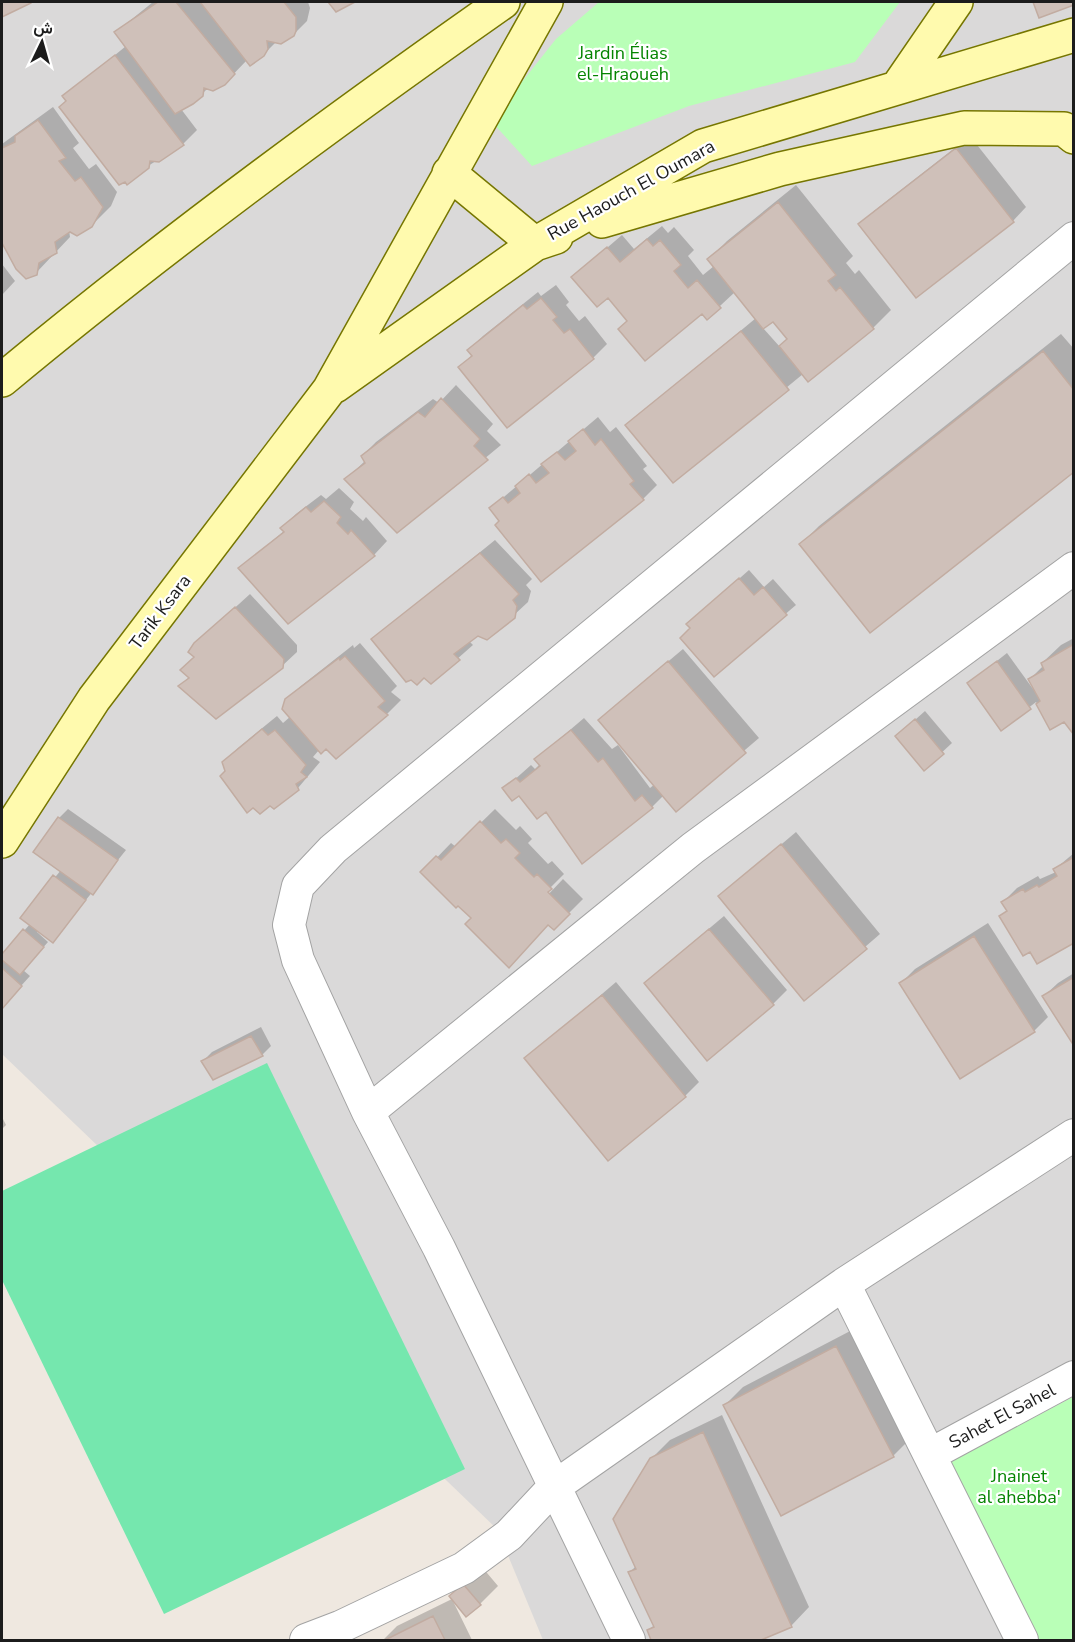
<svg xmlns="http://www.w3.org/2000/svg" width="1075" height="1642" viewBox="0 0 1075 1642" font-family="'Nunito Sans',Vazirmatn,sans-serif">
<rect width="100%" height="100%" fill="#efe8e0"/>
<!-- residential -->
<path fill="#dad9d9" d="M 2,2 L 1073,2 L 1073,1640 L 543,1640 L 497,1529 L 2,1054 Z"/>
<!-- park -->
<path fill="#b9ffb7" d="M 599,2 L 900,2 L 855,62 L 689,106 L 532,166 L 491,121 L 556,39 Z
M 1073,1397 L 1073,1640 L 1039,1640 L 946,1464 Z"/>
<!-- pitch -->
<path fill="#75e7ae" d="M 267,1063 L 465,1469 L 164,1614 L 2,1280 L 2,1191 Z"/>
<!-- shadow -->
<path fill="#0003" fill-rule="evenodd" d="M 2,2 L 30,2 L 2,16 Z
M 153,2 L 308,2 L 310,8 L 307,21 L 293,35 L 277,41 L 263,55 L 247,60 L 224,84 L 208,88 L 193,103 L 181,109 L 197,130 L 183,144 L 148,166 L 64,97 L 126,46 L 116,32 Z
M 1035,2 L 1074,2 L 1074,4 L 1040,16 Z
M 53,107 L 79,143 L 73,148 L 89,169 L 96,164 L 117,192 L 111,206 L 96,221 L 77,234 L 69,230 L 70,237 L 36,273 L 17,268 L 2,241 L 2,232 L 5,229 L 2,225 L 2,144 Z
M 970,136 L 1026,207 L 1013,221 L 860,224 L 874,211 Z
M 796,185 L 853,256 L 846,263 L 855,274 L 859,270 L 891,310 L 873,328 L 803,374 L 673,481 L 627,425 L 756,318 L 735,292 L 707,318 L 702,312 L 629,320 L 608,296 L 573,277 L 622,235 L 634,249 L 662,226 L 668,233 L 674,227 L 694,250 L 688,256 L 703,275 L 714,266 L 709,259 L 727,241 ZM 773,320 L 789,338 L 780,347 L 763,328 Z
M 2,264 L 15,281 L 2,295 Z
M 556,285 L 569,302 L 566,305 L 579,321 L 585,316 L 607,344 L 593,358 L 460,367 L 473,354 L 469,350 L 483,336 L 538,292 L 541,296 Z
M 1061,334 L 1074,349 L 1074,470 L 801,544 L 819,526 Z
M 456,385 L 493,424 L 487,431 L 501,445 L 397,531 L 346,479 L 365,461 L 362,456 L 376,442 L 433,399 L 439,403 Z
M 598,417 L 610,432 L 616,427 L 647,466 L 643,469 L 657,485 L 643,499 L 501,521 L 491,508 Z
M 339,488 L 354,502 L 350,509 L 363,521 L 366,517 L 387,541 L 374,555 L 240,568 L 284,531 L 282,528 L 296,514 L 321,495 L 326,499 Z
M 495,540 L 532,579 L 526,585 L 531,591 L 528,602 L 513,616 L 469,641 L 473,645 L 431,682 L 373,639 Z
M 749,570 L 764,587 L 773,579 L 796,605 L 714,675 L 692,628 L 698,615 Z
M 250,594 L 297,645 L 297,652 L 282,666 L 181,686 L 189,677 L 195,656 L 195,644 Z
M 1074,638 L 1074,732 L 1065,720 L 1051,728 L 1036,702 L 1001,729 L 969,683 L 1007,653 L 1033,689 L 1030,679 L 1044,665 L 1042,663 L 1061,645 Z
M 360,643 L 397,686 L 391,692 L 401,700 L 387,714 L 336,757 L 326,747 L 319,750 L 313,757 L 320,762 L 298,788 L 227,771 L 224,762 L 238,748 L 277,716 L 283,723 L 291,716 L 287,700 L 301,686 L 353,645 L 354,648 Z
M 683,649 L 759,738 L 676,809 L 664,795 L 652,807 L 546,810 L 519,794 L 504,789 L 531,765 L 535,769 L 540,764 L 536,759 L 584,718 L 612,749 L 618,745 L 650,788 L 655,784 L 614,707 Z
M 925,711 L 952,743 L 924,769 L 897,736 Z
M 68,809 L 126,850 L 53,941 L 38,930 L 37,932 L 48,942 L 23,970 L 30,976 L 2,1007 L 2,956 L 30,924 L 22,918 L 61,870 L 59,818 Z
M 495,809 L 516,830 L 520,826 L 532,839 L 528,843 L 548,864 L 552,861 L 564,874 L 542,896 L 544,899 L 563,879 L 583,899 L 554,928 L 549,923 L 473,918 L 423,872 L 451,843 L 456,847 Z
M 796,832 L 880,934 L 805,999 L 720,896 Z
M 1074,853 L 1074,941 L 1030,950 L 1001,917 L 1008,910 L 1003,902 L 1017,888 L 1038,876 L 1040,879 L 1056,872 L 1055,869 Z
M 724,916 L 787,990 L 773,1004 L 660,970 Z
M 988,923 L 1048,1017 L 1034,1031 L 901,983 L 915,969 Z
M 1074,973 L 1074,1043 L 1044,996 L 1058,983 Z
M 616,982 L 699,1082 L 685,1096 L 526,1059 Z
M 261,1027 L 271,1046 L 262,1055 L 203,1061 L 212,1052 Z
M 2,1117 L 6,1125 L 2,1129 Z
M 854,1329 L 911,1438 L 893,1456 L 725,1405 L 743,1387 Z
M 722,1415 L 809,1607 L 791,1626 L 758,1640 L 653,1640 L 648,1631 L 654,1625 L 630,1572 L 636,1566 L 651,1459 L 670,1440 Z
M 482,1567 L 498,1586 L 480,1604 L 451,1596 Z
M 452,1599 L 472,1640 L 383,1640 L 397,1626 Z"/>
<!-- building -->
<path fill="#cfc0b9" stroke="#c2aca1" stroke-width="1.5" d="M 2,2 L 31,2 L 31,3 L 2,17 Z
M 158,2 L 176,2 L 235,74 L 225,85 L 213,91 L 204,88 L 203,96 L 193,104 L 175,114 L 114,32 Z
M 200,2 L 284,2 L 296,17 L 296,31 L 294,36 L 281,44 L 267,41 L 268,49 L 264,56 L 250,66 Z
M 328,2 L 355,2 L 336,12 Z
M 1033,2 L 1074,2 L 1074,5 L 1039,18 Z
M 115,55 L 184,145 L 159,162 L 150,161 L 149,168 L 127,185 L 125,182 L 119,185 L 59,107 L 66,101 L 62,96 Z
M 38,120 L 66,158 L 59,161 L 75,181 L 81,177 L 103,207 L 92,227 L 77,236 L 70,232 L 55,242 L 57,253 L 39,263 L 37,275 L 26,279 L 16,269 L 2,243 L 2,148 L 15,142 L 15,136 Z
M 956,148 L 1014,222 L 916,298 L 858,224 Z
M 778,202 L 836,275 L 828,281 L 836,291 L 840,287 L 874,329 L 808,382 L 779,346 L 787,339 L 773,322 L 763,329 L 707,259 Z
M 647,239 L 653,246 L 660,240 L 681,265 L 674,271 L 688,288 L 697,280 L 721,308 L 707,320 L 702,314 L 645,361 L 618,329 L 627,321 L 608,298 L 597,307 L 571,277 L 607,247 L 620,262 Z
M 541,298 L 557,317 L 553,320 L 564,333 L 570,329 L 594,359 L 507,428 L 458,367 L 472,356 L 467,350 L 523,305 L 527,309 Z
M 741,331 L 789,390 L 673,483 L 625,425 Z
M 1043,351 L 1074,390 L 1074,472 L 870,633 L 799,544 Z
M 441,398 L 480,439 L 474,446 L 488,460 L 397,533 L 344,479 L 365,463 L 361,456 L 418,412 L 425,417 Z
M 583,429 L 595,445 L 601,439 L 634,481 L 630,484 L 644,500 L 541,582 L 495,525 L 499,521 L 489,508 L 503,497 L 508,503 L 520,493 L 515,486 L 529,474 L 536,483 L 549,473 L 541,464 L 557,452 L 565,460 L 576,451 L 568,441 Z
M 324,501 L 341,517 L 337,523 L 348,534 L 351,530 L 375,556 L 288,624 L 238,568 L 284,532 L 280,528 L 306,507 L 311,512 Z
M 480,553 L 519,594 L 513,600 L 517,606 L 515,618 L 487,640 L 478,636 L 454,654 L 460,660 L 431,684 L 424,678 L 417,685 L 411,680 L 406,682 L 371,639 Z
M 739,578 L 754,595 L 763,587 L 787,615 L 714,677 L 680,638 L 690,628 L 686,624 Z
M 235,607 L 284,659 L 283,668 L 216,719 L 178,686 L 189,678 L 180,670 L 194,657 L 188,652 L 194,643 Z
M 1074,644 L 1074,735 L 1064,722 L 1050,730 L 1036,704 L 1040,701 L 1028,679 L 1044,670 L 1041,663 Z
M 345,656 L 385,701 L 378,707 L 388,715 L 336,759 L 326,749 L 321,754 L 282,709 L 285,699 L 339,658 L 340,660 Z
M 668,661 L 746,753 L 676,812 L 598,720 Z
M 997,661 L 1031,709 L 1001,731 L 967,683 Z
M 915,719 L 944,754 L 924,771 L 895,736 Z
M 262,729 L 268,735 L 275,730 L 306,765 L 301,772 L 307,777 L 296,784 L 299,790 L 274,809 L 270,806 L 260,814 L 253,808 L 247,813 L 220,776 L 225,771 L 222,762 Z
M 571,730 L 598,762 L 603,758 L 635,801 L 642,795 L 653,808 L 582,864 L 546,812 L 537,819 L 519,796 L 512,801 L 502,788 L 516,778 L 520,782 L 540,766 L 534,759 Z
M 58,817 L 118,860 L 93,895 L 33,852 Z
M 480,821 L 501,843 L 506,839 L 520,853 L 515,858 L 534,877 L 537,874 L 552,889 L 548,892 L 570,914 L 554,930 L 548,925 L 509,968 L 465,924 L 471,918 L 458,906 L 456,908 L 420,872 L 436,856 L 441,860 Z
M 781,844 L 867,949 L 804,1001 L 718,896 Z
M 1074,857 L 1074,943 L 1037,964 L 1030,952 L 1023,956 L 999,916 L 1007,911 L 1001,902 L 1023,889 L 1025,892 L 1037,885 L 1039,887 L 1057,876 L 1053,869 Z
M 53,875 L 86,900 L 53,943 L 20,918 Z
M 23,929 L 44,947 L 20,975 L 2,960 L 2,954 Z
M 709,929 L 774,1005 L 707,1061 L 644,983 Z
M 974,936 L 1035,1032 L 960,1079 L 899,983 Z
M 2,968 L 22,986 L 2,1009 Z
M 1074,977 L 1074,1046 L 1042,996 Z
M 602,995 L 686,1097 L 608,1161 L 524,1058 Z
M 251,1036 L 263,1056 L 213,1080 L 201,1061 Z
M 836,1346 L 894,1457 L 781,1516 L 723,1405 Z
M 703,1432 L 792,1627 L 761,1640 L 651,1640 L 647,1630 L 654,1627 L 628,1572 L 636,1569 L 613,1519 L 650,1458 Z
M 463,1584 L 481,1605 L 466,1617 L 449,1596 Z
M 433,1616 L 445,1640 L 385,1640 Z"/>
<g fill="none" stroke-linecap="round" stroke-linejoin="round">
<!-- street casing -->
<g stroke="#a3a3a3" stroke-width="34">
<path id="street" d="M 368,1112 L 693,848 L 1074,568
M 844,1284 L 1022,1640
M 931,1454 L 1074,1377
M 306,1640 L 340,1627 L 464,1568 L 509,1535 L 554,1487 L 844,1284 L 1074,1135
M 629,1640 L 439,1248 L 368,1112 L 298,960 L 289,925 L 298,886 L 333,849 L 1074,238"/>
</g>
<!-- secondary casing -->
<g stroke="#767600" stroke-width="36">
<path id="secondary" d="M 899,85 L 956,2
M 449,173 L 535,244 L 556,237
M 602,221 L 780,169 L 964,128 L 1064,129 L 1074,137
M 2,380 C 163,246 332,122 503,2
M 335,386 L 535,244 L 703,146 L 1074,35
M 2,841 L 94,699 L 329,390 L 546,2"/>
</g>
<!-- street -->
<use href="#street" stroke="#fff" stroke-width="32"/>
<!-- secondary -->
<use href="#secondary" stroke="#fffaae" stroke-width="33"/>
</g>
<g text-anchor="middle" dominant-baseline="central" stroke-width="4.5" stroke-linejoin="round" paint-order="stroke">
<!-- park labels -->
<g font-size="18" fill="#048400" stroke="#fff">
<text x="623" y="53">Jardin Élias<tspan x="623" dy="21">el-Hraoueh</tspan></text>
<text x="1019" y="1476">Jnainet<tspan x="1019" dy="21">al ahebba'</tspan></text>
</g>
<!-- street labels -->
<g font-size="18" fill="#1c1c1c" stroke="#fff">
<text transform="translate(631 190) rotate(-29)">Rue Haouch El Oumara</text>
<text transform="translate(160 612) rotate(-53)">Tarik Ksara</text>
<text transform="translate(1002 1416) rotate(-28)">Sahet El Sahel</text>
</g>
</g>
<!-- border -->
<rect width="1075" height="1642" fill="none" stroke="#1c1c1c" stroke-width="6"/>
<!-- north arrow -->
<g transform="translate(42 42) rotate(5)" stroke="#ffffff" stroke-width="4.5" paint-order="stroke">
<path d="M0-4.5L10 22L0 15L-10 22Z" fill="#1c1c1c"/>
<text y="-9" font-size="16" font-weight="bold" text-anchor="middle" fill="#1c1c1c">ش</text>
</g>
</svg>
